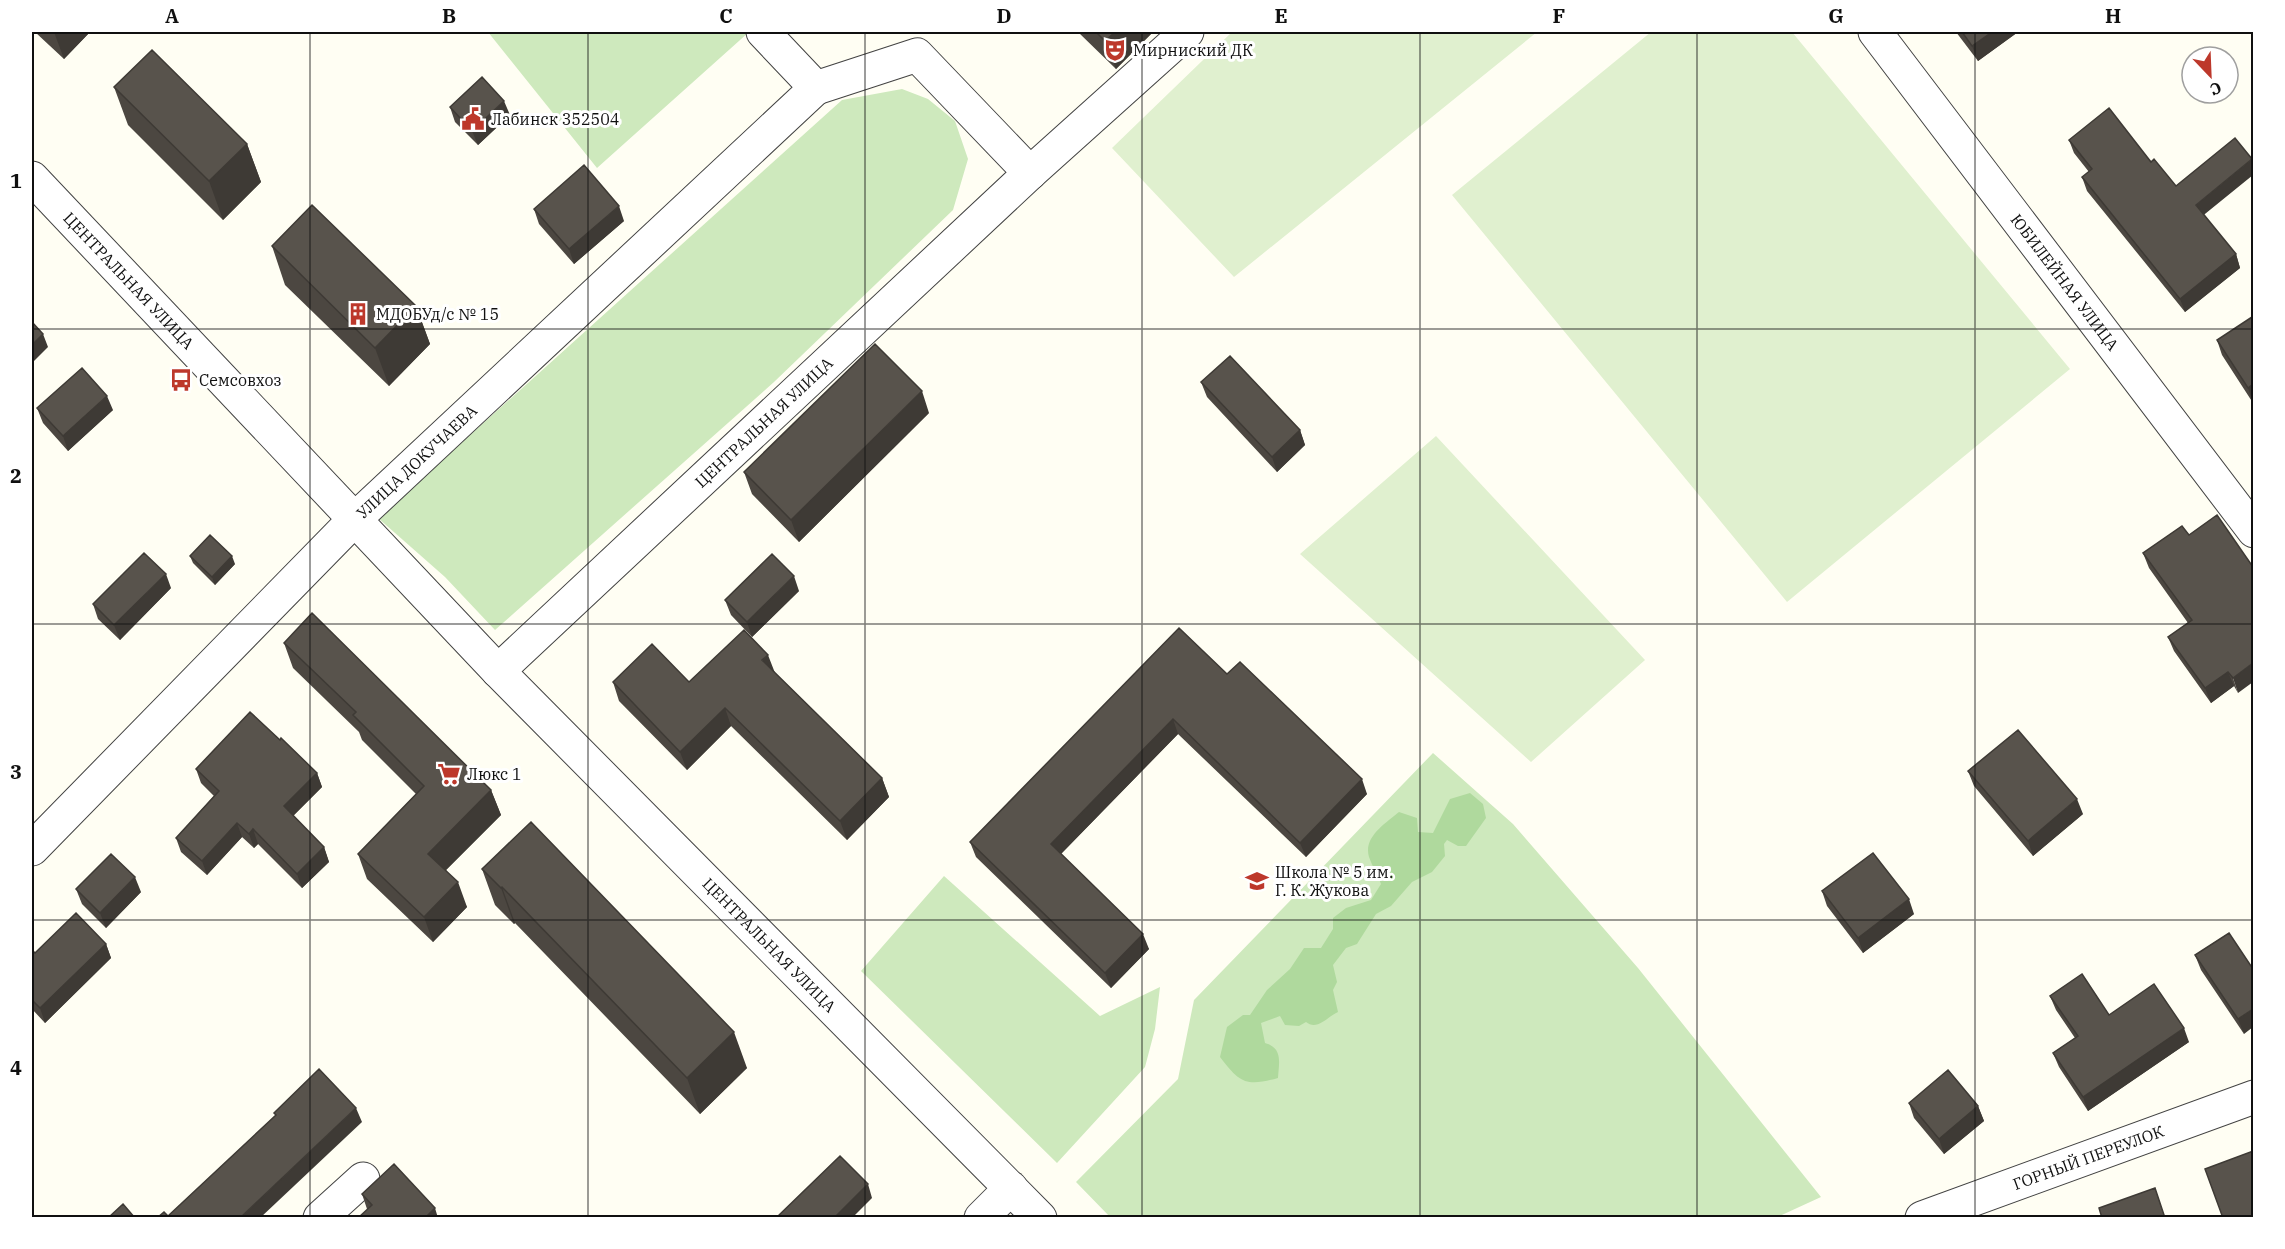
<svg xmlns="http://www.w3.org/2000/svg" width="2285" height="1249" viewBox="0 0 2285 1249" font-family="'IBM Plex Serif',serif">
<rect width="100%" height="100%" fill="#fffef3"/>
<!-- green -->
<path fill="#cee9bd" d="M 488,32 L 749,32 L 597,168 Z
M 902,89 L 928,99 L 955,121 L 968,159 L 953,210 L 774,382 L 495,630 L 445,577 L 378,518 L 842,100 Z
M 1433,753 L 1513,824 L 1638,968 L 1821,1197 L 1775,1218 L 1111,1218 L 1076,1182 L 1178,1079 L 1194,1000 Z
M 944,876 L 1100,1016 L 1160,987 L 1155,1029 L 1145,1067 L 1057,1163 L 861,971 Z"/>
<!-- forest -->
<path fill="#afd99d" d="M 1470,793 L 1483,804 L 1486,818 L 1466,846 L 1458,846 L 1447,840 L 1444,844 L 1445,856 L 1432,872 L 1412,882 L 1391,906 L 1376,914 L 1357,944 L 1346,948 L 1333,965 L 1337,982 L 1333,990 L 1338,1012 C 1327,1017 1317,1031 1306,1022 L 1299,1026 L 1285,1025 L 1280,1016 L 1261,1023 L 1265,1043 C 1283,1048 1279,1062 1278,1078 C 1246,1087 1240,1083 1220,1057 L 1227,1027 L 1243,1015 L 1250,1015 L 1267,990 L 1290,969 L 1304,948 L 1321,948 L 1333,929 L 1333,918 L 1346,908 L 1371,900 L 1381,884 C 1378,875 1372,866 1369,857 C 1363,837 1386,823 1399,812 L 1417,818 L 1418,832 L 1433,833 L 1450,799 Z"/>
<!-- pitch -->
<path fill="#e0f0cf" d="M 1232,32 L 1537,32 L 1234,277 L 1112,148 Z
M 1651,32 L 1792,32 L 2070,369 L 1787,602 L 1452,195 Z
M 1436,436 L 1645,660 L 1531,762 L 1300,554 Z"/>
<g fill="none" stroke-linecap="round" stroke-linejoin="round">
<!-- minor casing -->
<g stroke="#434343" stroke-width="35">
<g id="minor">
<path d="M 763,32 L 816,88 L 917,55 L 1030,173"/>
<path id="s1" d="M 1875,32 L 2254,531"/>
<path id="s2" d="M 32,178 L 498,671 L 1040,1218"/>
<path id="s3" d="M 498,671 L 1030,173 L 1187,32"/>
<path id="s4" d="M 32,849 L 355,519 L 816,88"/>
<path d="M 320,1218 L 363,1179"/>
<path d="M 981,1218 L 1011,1188"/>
<path id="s5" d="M 1922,1218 L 2254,1097"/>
</g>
</g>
<!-- minor -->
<use href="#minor" stroke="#fff" stroke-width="33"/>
</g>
<!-- wall -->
<path fill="#4c4741" d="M 35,32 L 90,32 L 64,59 Z
M 1078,32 L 1153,32 L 1116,69 Z
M 1956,32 L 2018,32 L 1978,61 Z
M 114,87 L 247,144 L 261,182 L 223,220 L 128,125 Z
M 450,107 L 510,115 L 478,145 L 455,122 Z
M 2069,140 L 2151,162 L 2204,215 L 2236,254 L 2240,268 L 2185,312 L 2087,191 L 2082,177 L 2089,172 L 2074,153 Z
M 534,209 L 624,221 L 574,264 L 539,224 Z
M 272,246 L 416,306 L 430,344 L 389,386 L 285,285 Z
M 2253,320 L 2253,403 L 2222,355 L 2217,340 Z
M 1201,382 L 1300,430 L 1305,445 L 1277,472 L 1207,397 Z
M 37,408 L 113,410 L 68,451 L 43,423 Z
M 929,413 L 799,542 L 752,494 L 744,472 Z
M 2182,526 L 2238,693 L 2234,686 L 2211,703 L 2174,651 L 2168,637 L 2188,623 L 2149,568 L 2143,553 Z
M 190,556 L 235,564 L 215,585 L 193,563 Z
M 171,588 L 120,640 L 98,619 L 93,604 Z
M 799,591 L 752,637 L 731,615 L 725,600 Z
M 284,643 L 491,790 L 501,815 L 446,870 L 467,907 L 433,942 L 367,879 L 358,854 L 416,794 L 362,740 L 359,732 L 293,668 Z
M 774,672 L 882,778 L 889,797 L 847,840 L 731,726 L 687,770 L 619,701 L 613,682 L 689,682 Z
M 1227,674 L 1367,794 L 1306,857 L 1178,734 L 1061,854 L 1149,949 L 1111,988 L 976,857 L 970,842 Z
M 280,740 L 317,773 L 322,787 L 293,816 L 324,847 L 329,862 L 302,888 L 258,844 L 254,848 L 242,837 L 207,875 L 181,852 L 176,838 L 214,796 L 201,783 L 196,769 Z
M 1968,771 L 2083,814 L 2033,856 L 1974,786 Z
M 482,869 L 747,1068 L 700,1114 L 515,923 L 514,924 L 495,905 Z
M 76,889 L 141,892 L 106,928 L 82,904 Z
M 1822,891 L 1914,914 L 1863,953 L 1827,906 Z
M 2229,933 L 2244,1034 L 2201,970 L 2195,955 Z
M 106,944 L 111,958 L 45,1023 L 32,1009 L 32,950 L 35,953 Z
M 2050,996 L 2109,1015 L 2189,1042 L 2088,1111 L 2059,1067 L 2053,1053 L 2075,1038 L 2056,1010 Z
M 1909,1103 L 1978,1106 L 1984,1121 L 1944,1154 L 1914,1118 Z
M 362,1194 L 438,1218 L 367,1209 Z"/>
<!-- shaded-wall -->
<path fill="#3e3a35" d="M 54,32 L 90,32 L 64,59 Z
M 1115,32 L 1153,32 L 1116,69 L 1105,41 Z
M 1992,32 L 2018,32 L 1978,61 L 1972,46 Z
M 504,101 L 510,115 L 478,145 L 472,131 Z
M 247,144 L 261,182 L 223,220 L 209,181 Z
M 2252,159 L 2253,163 L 2253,175 L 2200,218 L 2196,205 Z
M 619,206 L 624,221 L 574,264 L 569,249 Z
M 2236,254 L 2240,268 L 2185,312 L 2180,299 Z
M 416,306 L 430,344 L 389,386 L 375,348 Z
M 43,334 L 48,347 L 32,363 L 32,345 Z
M 2253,384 L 2253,403 L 2248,388 Z
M 922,391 L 929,413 L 799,542 L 791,520 Z
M 107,396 L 113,410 L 68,451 L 63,436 Z
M 1300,430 L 1305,445 L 1277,472 L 1272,457 Z
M 232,556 L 235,564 L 215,585 L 212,577 Z
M 166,574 L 171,588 L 120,640 L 114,625 Z
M 794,576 L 799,591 L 752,637 L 747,622 Z
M 768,655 L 775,673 L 762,660 Z
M 2253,663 L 2253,682 L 2238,693 L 2233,678 Z
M 2228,672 L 2234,686 L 2211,703 L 2205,688 Z
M 725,708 L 731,726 L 687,770 L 680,752 Z
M 1173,719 L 1178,734 L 1056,859 L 1051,844 Z
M 317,773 L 322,787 L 289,820 L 284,806 Z
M 882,778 L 889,797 L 847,840 L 840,821 Z
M 1362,779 L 1367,794 L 1306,857 L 1300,843 Z
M 491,790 L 501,815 L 437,879 L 428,854 Z
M 2077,799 L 2083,814 L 2033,856 L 2028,841 Z
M 237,823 L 242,837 L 207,875 L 202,861 Z
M 253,829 L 258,844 L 254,848 L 249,834 Z
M 324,847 L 329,862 L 302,888 L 297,874 Z
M 135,877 L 141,892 L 106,928 L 100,913 Z
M 458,882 L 467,907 L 433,942 L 424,917 Z
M 502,887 L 515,923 L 514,924 L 501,888 Z
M 1909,899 L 1914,914 L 1863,953 L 1858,938 Z
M 1143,934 L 1149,949 L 1111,988 L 1105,973 Z
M 106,944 L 111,958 L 45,1023 L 40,1008 Z
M 2253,1009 L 2253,1027 L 2244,1034 L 2238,1019 Z
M 2184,1028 L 2189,1042 L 2088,1111 L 2083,1097 Z
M 734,1032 L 747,1068 L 700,1114 L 687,1078 Z
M 1978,1106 L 1984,1121 L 1944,1154 L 1939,1139 Z
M 356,1108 L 362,1122 L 260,1218 L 240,1218 Z
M 868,1184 L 872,1198 L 852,1218 L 834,1218 Z
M 435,1208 L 438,1218 L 425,1218 Z"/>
<!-- building -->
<path fill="#58534c" stroke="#3e3a35" stroke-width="1.5" d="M 1096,32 L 1115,32 L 1105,41 Z
M 1962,32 L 1992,32 L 1972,46 Z
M 152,50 L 247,144 L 209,181 L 114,87 Z
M 482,77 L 504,101 L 472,131 L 450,107 Z
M 2109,108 L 2151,162 L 2154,159 L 2176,186 L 2235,138 L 2252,159 L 2196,205 L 2236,254 L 2180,299 L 2082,177 L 2092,169 L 2069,140 Z
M 584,165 L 619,206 L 569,249 L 534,209 Z
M 312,205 L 416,306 L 375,348 L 272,246 Z
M 2252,317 L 2253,320 L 2253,384 L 2248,388 L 2217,340 Z
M 32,322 L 43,334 L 32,345 Z
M 875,344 L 922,391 L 791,520 L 744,472 Z
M 1230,356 L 1300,430 L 1272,457 L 1201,382 Z
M 82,368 L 107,396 L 63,436 L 37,408 Z
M 2217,515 L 2253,567 L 2253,663 L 2233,678 L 2228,672 L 2205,688 L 2168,637 L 2192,620 L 2143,553 L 2182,526 L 2189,535 Z
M 210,535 L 232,556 L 212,577 L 190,556 Z
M 144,553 L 166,574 L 114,625 L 93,604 Z
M 772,554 L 794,576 L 747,622 L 725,600 Z
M 312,613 L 491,790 L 428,854 L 458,882 L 424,917 L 358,854 L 424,786 L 353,715 L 356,712 L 284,643 Z
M 1179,628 L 1227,674 L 1240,662 L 1362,779 L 1300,843 L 1173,719 L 1051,844 L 1143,934 L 1105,973 L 970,842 Z
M 744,630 L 768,655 L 762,660 L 882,778 L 840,821 L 725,708 L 680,752 L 613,682 L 652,644 L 689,682 Z
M 250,712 L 280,740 L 281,738 L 317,773 L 284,806 L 324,847 L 297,874 L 253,829 L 249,834 L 237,823 L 202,861 L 176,838 L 219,791 L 196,769 Z
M 2018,730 L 2077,799 L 2028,841 L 1968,771 Z
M 531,822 L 734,1032 L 687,1078 L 502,887 L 501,888 L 482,869 Z
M 1873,853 L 1909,899 L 1858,938 L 1822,891 Z
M 111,854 L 135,877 L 100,913 L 76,889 Z
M 76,913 L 106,944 L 40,1008 L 32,1000 L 32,950 L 35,953 Z
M 2229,933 L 2253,969 L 2253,1009 L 2238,1019 L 2195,955 Z
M 2082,974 L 2109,1015 L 2154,984 L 2184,1028 L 2083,1097 L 2053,1053 L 2078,1036 L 2050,996 Z
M 319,1069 L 356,1108 L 240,1218 L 157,1218 L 164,1212 L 168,1216 L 276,1115 L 274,1113 Z
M 1948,1070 L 1978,1106 L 1939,1139 L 1909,1103 Z
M 2253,1151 L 2253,1218 L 2223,1218 L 2205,1169 Z
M 840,1156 L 868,1184 L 834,1218 L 776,1218 Z
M 394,1164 L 435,1208 L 425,1218 L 358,1218 L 372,1205 L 362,1194 Z
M 2155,1188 L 2165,1218 L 2102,1218 L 2099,1208 Z
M 123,1204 L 135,1218 L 108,1218 Z"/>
<!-- grid -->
<path fill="none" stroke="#101010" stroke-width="1.5" stroke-opacity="0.55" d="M 310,32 L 310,1218M 588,32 L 588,1218M 865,32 L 865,1218M 1142,32 L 1142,1218M 1420,32 L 1420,1218M 1697,32 L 1697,1218M 1975,32 L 1975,1218M 32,329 L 2254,329M 32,624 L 2254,624M 32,920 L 2254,920"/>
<!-- icons -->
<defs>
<g id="theatre-bare" transform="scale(1.8)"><path d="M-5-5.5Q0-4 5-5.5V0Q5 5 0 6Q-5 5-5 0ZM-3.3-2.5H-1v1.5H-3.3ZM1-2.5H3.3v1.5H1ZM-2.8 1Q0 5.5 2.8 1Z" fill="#bd382b" stroke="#fff" stroke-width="2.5" paint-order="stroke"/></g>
<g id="civic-bare" transform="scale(1.8)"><path d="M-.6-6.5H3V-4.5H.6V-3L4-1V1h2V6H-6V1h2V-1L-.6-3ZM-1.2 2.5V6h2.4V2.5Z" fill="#bd382b" stroke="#fff" stroke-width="2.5" paint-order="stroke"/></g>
<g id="building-bare" transform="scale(1.8)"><path d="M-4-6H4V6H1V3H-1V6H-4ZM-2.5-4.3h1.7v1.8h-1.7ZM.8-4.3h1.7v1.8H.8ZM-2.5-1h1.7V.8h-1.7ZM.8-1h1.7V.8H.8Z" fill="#bd382b" stroke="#fff" stroke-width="2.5" paint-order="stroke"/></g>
<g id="bus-bare" transform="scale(1.8)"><path d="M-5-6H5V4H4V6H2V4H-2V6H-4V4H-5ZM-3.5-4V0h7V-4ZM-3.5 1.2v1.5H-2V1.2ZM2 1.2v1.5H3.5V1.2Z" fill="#bd382b" stroke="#fff" stroke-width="2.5" paint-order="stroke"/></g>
<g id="supermarket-bare" transform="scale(1.8)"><path d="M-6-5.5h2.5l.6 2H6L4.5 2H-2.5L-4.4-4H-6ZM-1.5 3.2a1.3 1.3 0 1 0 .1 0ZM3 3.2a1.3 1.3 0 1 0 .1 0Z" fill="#bd382b" stroke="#fff" stroke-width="2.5" paint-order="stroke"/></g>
<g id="school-bare" transform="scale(1.8)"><path d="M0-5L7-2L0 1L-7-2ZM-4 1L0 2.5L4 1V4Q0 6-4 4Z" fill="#bd382b" stroke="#fff" stroke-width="2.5" paint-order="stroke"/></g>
</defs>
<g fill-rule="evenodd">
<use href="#theatre-bare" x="1115" y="50"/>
<use href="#civic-bare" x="473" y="119"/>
<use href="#building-bare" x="358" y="314"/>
<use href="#bus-bare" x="181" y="380"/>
<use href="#supermarket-bare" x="449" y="774"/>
<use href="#school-bare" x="1257" y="881"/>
</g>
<g text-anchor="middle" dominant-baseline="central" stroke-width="6" stroke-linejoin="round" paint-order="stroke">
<!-- poi labels -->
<g font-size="16" fill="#101010" stroke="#fff" text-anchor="start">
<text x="1133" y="50">Мирниский ДК</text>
<text x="491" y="119">Лабинск 352504</text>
<text x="376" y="314">МДОБУд/с № 15</text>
<text x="199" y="380">Семсовхоз</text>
<text x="467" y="774">Люкс 1</text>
<text x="1275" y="872">Школа № 5 им.<tspan x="1275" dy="18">Г. К. Жукова</tspan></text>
</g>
<!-- street labels -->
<g font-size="16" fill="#101010" stroke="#fff">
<text stroke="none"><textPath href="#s2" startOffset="141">ЦЕНТРАЛЬНАЯ УЛИЦА</textPath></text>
<text stroke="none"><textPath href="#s1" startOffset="314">ЮБИЛЕЙНАЯ УЛИЦА</textPath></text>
<text stroke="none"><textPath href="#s3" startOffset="364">ЦЕНТРАЛЬНАЯ УЛИЦА</textPath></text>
<text stroke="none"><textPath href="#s4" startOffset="546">УЛИЦА ДОКУЧАЕВА</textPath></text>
<text stroke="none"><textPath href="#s2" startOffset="1064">ЦЕНТРАЛЬНАЯ УЛИЦА</textPath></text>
<text stroke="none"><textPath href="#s5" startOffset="177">ГОРНЫЙ ПЕРЕУЛОК</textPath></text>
</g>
</g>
<!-- border -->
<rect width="2285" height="1249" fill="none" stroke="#ffffff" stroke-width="66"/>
<!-- north arrow -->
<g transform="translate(2210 75) rotate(157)"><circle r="28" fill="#ffffff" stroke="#9f9f9f" stroke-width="1.5"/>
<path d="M0-4.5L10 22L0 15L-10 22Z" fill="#bd382b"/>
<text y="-9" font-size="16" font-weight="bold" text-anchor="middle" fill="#101010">С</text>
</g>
<rect x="33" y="33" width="2219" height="1183" fill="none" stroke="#101010" stroke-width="2"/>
<g font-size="20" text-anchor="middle" font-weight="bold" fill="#101010">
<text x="172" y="23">A</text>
<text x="449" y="23">B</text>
<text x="726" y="23">C</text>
<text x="1004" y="23">D</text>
<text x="1281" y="23">E</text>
<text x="1559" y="23">F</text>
<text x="1836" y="23">G</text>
<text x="2113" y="23">H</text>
<text x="16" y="188">1</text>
<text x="16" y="483">2</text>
<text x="16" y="779">3</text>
<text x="16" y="1075">4</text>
</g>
</svg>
